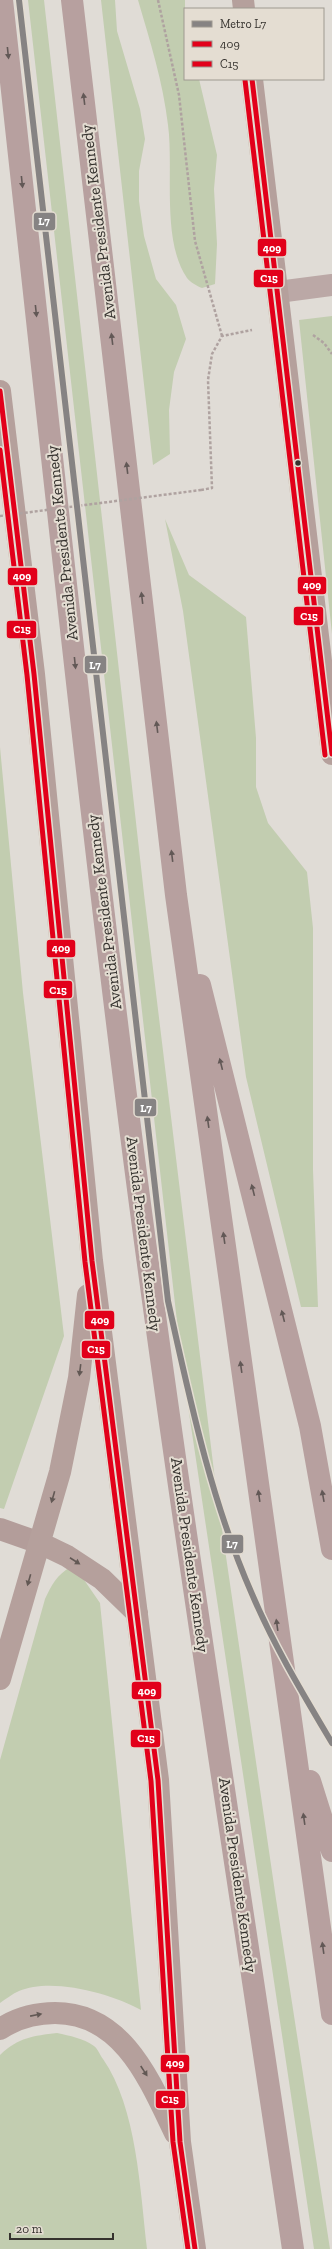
<svg xmlns="http://www.w3.org/2000/svg" width="332" height="2249" viewBox="0 0 332 2249" font-family="'Zilla Slab',serif">
<rect width="100%" height="100%" fill="#e0dcd6"/>
<!-- green -->
<path fill="#c2cdb0" d="M 28,0 L 44,0 L 144,894 L 216,1488 L 276,1899 L 330,2249 L 314,2249 L 182,1366 Z
M 101,0 L 115,0 L 117,31 L 140,109 L 145,139 L 139,171 L 139,201 L 144,236 L 156,279 L 176,305 L 186,339 L 174,372 L 169,410 L 170,454 L 153,465 Z
M 138,0 L 185,0 L 185,79 L 199,79 L 217,155 L 214,189 L 217,244 L 215,284 L 202,288 C 197,286 190,282 187,278 C 161,240 174,169 168,125 C 163,82 150,41 138,0 Z
M 332,316 L 332,634 L 299,320 Z
M 165,519 L 189,575 L 246,617 L 256,738 L 256,787 L 268,823 L 307,872 L 313,928 L 313,1170 L 318,1307 L 301,1307 L 246,1077 L 183,611 Z
M 0,747 L 23,993 L 64,1336 L 4,1509 L 0,1508 Z
M 71,1567 L 80,1574 L 100,1603 L 141,2010 C 111,1993 51,1977 19,1991 C 12,1994 6,1999 0,2003 L 0,1760 L 45,1599 C 51,1586 57,1574 71,1567 Z
M 57,2033 C 70,2036 83,2038 94,2046 C 98,2049 100,2055 103,2059 C 137,2108 140,2190 147,2249 L 0,2249 L 0,2055 C 19,2037 33,2036 57,2033 Z"/>
<g fill="none" stroke-linecap="round" stroke-linejoin="round">
<!-- path -->
<path stroke="#afa2a0" stroke-width="2.5" stroke-dasharray="3 2" stroke-linecap="butt" d="M 158,0 L 179,95 L 195,241 L 222,336
M 313,335 L 324,343 L 332,354
M 201,490 L 212,488 L 208,380 L 212,354 L 222,336 L 252,330"/>
<!-- street -->
<path stroke="#bba8a6" stroke-width="22" d="M 278,292 L 332,285"/>
<!-- secondary -->
<path stroke="#b39d9a" stroke-width="22" d="M 0,1529 L 40,1543"/>
<!-- primary -->
<path stroke="#b5a09c" stroke-width="22" d="M 243,0 L 244,9
M 252,79 L 332,754
M 0,391 L 34,674 L 92,1261 L 158,1780 L 180,2142 L 195,2249
M 40,1543 L 67,1556 L 102,1579 L 137,1613
M 0,1679 L 60,1472 L 79,1378 L 88,1295
M 0,2029 C 17,2018 35,2013 55,2013 C 123,2013 150,2081 175,2133"/>
<!-- highway -->
<path stroke="#b7a09f" stroke-width="22" d="M 2,0 C 45,389 85,778 135,1166 C 182,1528 240,1888 293,2249
M 72,0 L 176,895 L 332,2014
M 200,985 L 310,1426 L 332,1549
M 310,1781 L 332,1851"/>
<!-- path-bridge -->
<path stroke="#afa2a0" stroke-width="2.5" stroke-dasharray="3 2" stroke-linecap="butt" d="M 0,516 L 201,490"/>
<!-- bus-1 casing -->
<g stroke="#e4ddd2" stroke-width="8">
<path id="bus-1" d="M 252,79 L 332,754
M 0,391 L 34,674 L 92,1261 L 158,1780 L 180,2142 L 195,2249"/>
</g>
<!-- bus-2 casing -->
<g stroke="#e4ddd2" stroke-width="8">
<path id="bus-2" d="M 245,80 L 325,755
M 0,450 L 27,675 L 85,1262 L 151,1781 L 173,2142 L 188,2249"/>
</g>
<!-- bus-1 -->
<use href="#bus-1" stroke="#e2001a" stroke-width="5"/>
<!-- bus-2 -->
<use href="#bus-2" stroke="#e2001a" stroke-width="5"/>
<!-- metro-1 casing -->
<g stroke="#e4ddd2" stroke-width="9">
<path id="metro-1" d="M 19,0 L 168,1301 C 190,1400 211,1501 252,1594 C 274,1646 303,1694 332,1743"/>
</g>
<!-- metro-1 -->
<use href="#metro-1" stroke="#868383" stroke-width="6"/>
</g>
<!-- one-way arrows -->
<defs><path id="oneway-solid" d="M-6-.8H1V-3.2L6.5 0L1 3.2V.8H-6Z"/></defs>
<g fill="#625856">
<use href="#oneway-solid" transform="translate(8 53) rotate(84)"/>
<use href="#oneway-solid" transform="translate(84 99) rotate(-97)"/>
<use href="#oneway-solid" transform="translate(22 182) rotate(84)"/>
<use href="#oneway-solid" transform="translate(36 311) rotate(84)"/>
<use href="#oneway-solid" transform="translate(112 339) rotate(-97)"/>
<use href="#oneway-solid" transform="translate(127 468) rotate(-97)"/>
<use href="#oneway-solid" transform="translate(142 598) rotate(-97)"/>
<use href="#oneway-solid" transform="translate(75 663) rotate(84)"/>
<use href="#oneway-solid" transform="translate(157 727) rotate(-97)"/>
<use href="#oneway-solid" transform="translate(172 856) rotate(-97)"/>
<use href="#oneway-solid" transform="translate(221 1064) rotate(-104)"/>
<use href="#oneway-solid" transform="translate(208 1122) rotate(-98)"/>
<use href="#oneway-solid" transform="translate(253 1190) rotate(-104)"/>
<use href="#oneway-solid" transform="translate(224 1238) rotate(-98)"/>
<use href="#oneway-solid" transform="translate(283 1316) rotate(-104)"/>
<use href="#oneway-solid" transform="translate(241 1367) rotate(-98)"/>
<use href="#oneway-solid" transform="translate(259 1496) rotate(-98)"/>
<use href="#oneway-solid" transform="translate(323 1496) rotate(-100)"/>
<use href="#oneway-solid" transform="translate(277 1625) rotate(-98)"/>
<use href="#oneway-solid" transform="translate(304 1819) rotate(-98)"/>
<use href="#oneway-solid" transform="translate(323 1948) rotate(-98)"/>
</g>
<g fill="#625854">
<use href="#oneway-solid" transform="translate(80 1370) rotate(97)"/>
<use href="#oneway-solid" transform="translate(53 1497) rotate(106)"/>
<use href="#oneway-solid" transform="translate(75 1561) rotate(33)"/>
<use href="#oneway-solid" transform="translate(29 1580) rotate(106)"/>
<use href="#oneway-solid" transform="translate(36 2015) rotate(-11)"/>
<use href="#oneway-solid" transform="translate(144 2071) rotate(57)"/>
</g>
<!-- markers -->
<circle fill="#35322e" stroke="#e4ddd2" stroke-width="1.5" cx="298" cy="463" r="3.5"/>
<g text-anchor="middle" dominant-baseline="central" stroke-width="4" stroke-linejoin="round" paint-order="stroke">
<!-- street labels -->
<g font-size="16" fill="#35322e" stroke="#e4ddd2">
<text transform="translate(98 222) rotate(-97)">Avenida Presidente Kennedy</text>
<text transform="translate(62 543) rotate(-96)">Avenida Presidente Kennedy</text>
<text transform="translate(104 912) rotate(-97)">Avenida Presidente Kennedy</text>
<text transform="translate(144 1234) rotate(83)">Avenida Presidente Kennedy</text>
<text transform="translate(190 1555) rotate(82)">Avenida Presidente Kennedy</text>
<text transform="translate(238 1875) rotate(82)">Avenida Presidente Kennedy</text>
</g>
</g>
<g stroke="#e4ddd2" stroke-width="1.5">
<rect x="33" y="212" width="23" height="19" rx="4" fill="#868383"/>
<rect x="257" y="238" width="30" height="19" rx="4" fill="#e2001a"/>
<rect x="253" y="269" width="31" height="19" rx="4" fill="#e2001a"/>
<rect x="7" y="567" width="31" height="19" rx="4" fill="#e2001a"/>
<rect x="297" y="576" width="30" height="19" rx="4" fill="#e2001a"/>
<rect x="293" y="606" width="31" height="20" rx="4" fill="#e2001a"/>
<rect x="6" y="620" width="31" height="19" rx="4" fill="#e2001a"/>
<rect x="84" y="655" width="23" height="19" rx="4" fill="#868383"/>
<rect x="46" y="939" width="30" height="19" rx="4" fill="#e2001a"/>
<rect x="43" y="980" width="30" height="19" rx="4" fill="#e2001a"/>
<rect x="134" y="1098" width="23" height="19" rx="4" fill="#868383"/>
<rect x="84" y="1310" width="31" height="20" rx="4" fill="#e2001a"/>
<rect x="81" y="1340" width="30" height="19" rx="4" fill="#e2001a"/>
<rect x="221" y="1534" width="23" height="20" rx="4" fill="#868383"/>
<rect x="131" y="1681" width="31" height="19" rx="4" fill="#e2001a"/>
<rect x="130" y="1729" width="31" height="19" rx="4" fill="#e2001a"/>
<rect x="160" y="2054" width="30" height="19" rx="4" fill="#e2001a"/>
<rect x="155" y="2090" width="31" height="19" rx="4" fill="#e2001a"/>
</g>
<g font-size="11" text-anchor="middle" font-weight="bold" fill="#fff">
<text x="44" y="225">L7</text>
<text x="272" y="252">409</text>
<text x="269" y="282">C15</text>
<text x="22" y="580">409</text>
<text x="312" y="589">409</text>
<text x="309" y="620">C15</text>
<text x="22" y="633">C15</text>
<text x="95" y="669">L7</text>
<text x="61" y="952">409</text>
<text x="58" y="994">C15</text>
<text x="146" y="1112">L7</text>
<text x="100" y="1324">409</text>
<text x="96" y="1353">C15</text>
<text x="232" y="1548">L7</text>
<text x="147" y="1695">409</text>
<text x="146" y="1742">C15</text>
<text x="175" y="2067">409</text>
<text x="170" y="2103">C15</text>
</g>
<!-- legend -->
<rect x="184" y="8" width="140" height="72" fill="#e4ddd2" stroke="#9e9990"/>
<rect x="192" y="21" width="20" height="6" fill="#868383" stroke="#9e9990"/>
<text x="220" y="28" font-size="12" fill="#35322e">Metro L7</text>
<rect x="192" y="41" width="20" height="6" fill="#e2001a" stroke="#9e9990"/>
<text x="220" y="48" font-size="12" fill="#35322e">409</text>
<rect x="192" y="61" width="20" height="6" fill="#e2001a" stroke="#9e9990"/>
<text x="220" y="68" font-size="12" fill="#35322e">C15</text>
<!-- scale -->
<path d="M10 2233v6h103v-6" fill="none" stroke="#35322e" stroke-width="2"/>
<text x="16" y="2233" font-size="12" fill="#35322e" stroke="#e4ddd2" stroke-width="3" paint-order="stroke">20 m</text>
</svg>
